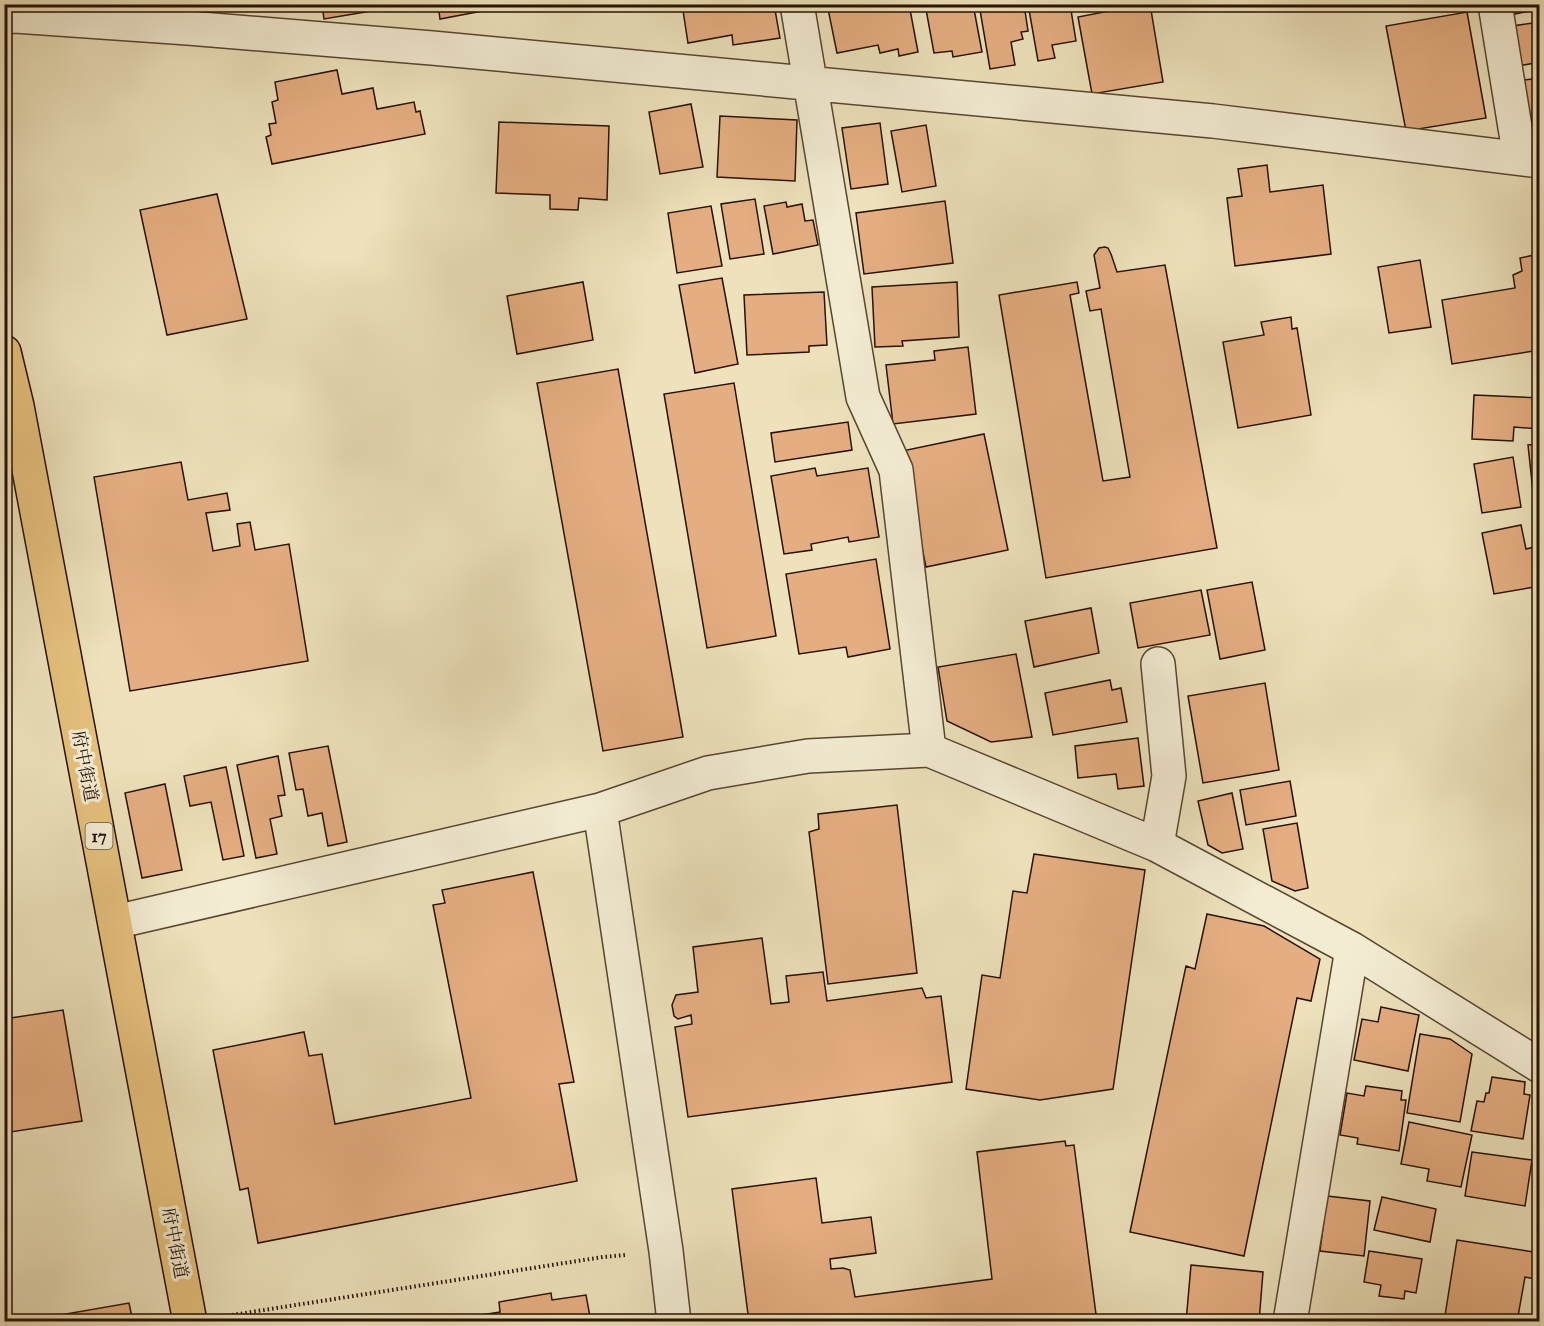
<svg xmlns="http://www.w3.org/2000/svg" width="1544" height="1326" viewBox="0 0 1544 1326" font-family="'IM FELL Great Primer','Noto Serif JP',serif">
<rect width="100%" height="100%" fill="#ede2bc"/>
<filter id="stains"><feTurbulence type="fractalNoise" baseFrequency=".00333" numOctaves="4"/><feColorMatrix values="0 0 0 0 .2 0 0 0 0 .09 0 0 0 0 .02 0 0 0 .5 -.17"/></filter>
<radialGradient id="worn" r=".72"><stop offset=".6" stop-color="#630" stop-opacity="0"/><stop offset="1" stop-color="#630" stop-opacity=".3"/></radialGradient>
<!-- building -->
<path fill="#e5ae82" stroke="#271101" stroke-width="1.5" d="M 322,4 L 395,4 L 395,7 L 324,19 Z
M 438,4 L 519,4 L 440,19 Z
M 682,4 L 774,4 L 780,38 L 733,45 L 732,35 L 688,43 Z
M 827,4 L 909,4 L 918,52 L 899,56 L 898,49 L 880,53 L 878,45 L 837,53 Z
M 925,4 L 973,4 L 982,52 L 953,57 L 952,51 L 934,53 Z
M 979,4 L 1024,4 L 1028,31 L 1021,32 L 1023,39 L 1011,42 L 1015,65 L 990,69 Z
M 1028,4 L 1070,4 L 1076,41 L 1052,45 L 1055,58 L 1038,61 Z
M 1077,4 L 1099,4 L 1078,9 Z
M 1145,4 L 1150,4 L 1163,82 L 1092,94 L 1078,17 Z
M 1386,4 L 1408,4 L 1387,9 Z
M 1508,4 L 1540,4 L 1540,9 L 1510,15 Z
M 1467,12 L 1486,118 L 1406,131 L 1386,26 Z
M 1540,22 L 1540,62 L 1518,66 L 1512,26 Z
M 337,70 L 342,94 L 373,88 L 377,109 L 414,102 L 416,112 L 420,111 L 425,134 L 272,164 L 266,137 L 271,135 L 269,124 L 276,123 L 272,102 L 278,100 L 275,82 Z
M 1540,78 L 1540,128 L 1529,130 L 1523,80 Z
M 691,104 L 703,167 L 660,174 L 649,112 Z
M 720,116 L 797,120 L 795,181 L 717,177 Z
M 499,122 L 609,126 L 607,200 L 579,198 L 578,210 L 550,209 L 550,195 L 496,193 Z
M 880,123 L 888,184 L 851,189 L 842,128 Z
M 926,125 L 936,186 L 902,192 L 891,131 Z
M 1267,165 L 1270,192 L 1323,185 L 1331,254 L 1235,266 L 1227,198 L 1242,196 L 1238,169 Z
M 217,194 L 247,319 L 167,335 L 140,210 Z
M 755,199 L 764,254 L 730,259 L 721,204 Z
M 945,201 L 953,263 L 864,274 L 856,213 Z
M 786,202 L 787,207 L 802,204 L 805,221 L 813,220 L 818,245 L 773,254 L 764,206 Z
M 711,206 L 722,266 L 677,273 L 668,213 Z
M 1105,247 L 1108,248 L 1111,254 L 1117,272 L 1165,265 L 1217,548 L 1046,578 L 999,295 L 1077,282 L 1079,293 L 1070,295 L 1103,481 L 1130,477 L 1101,309 L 1090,311 L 1086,291 L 1100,288 L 1094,255 L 1099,248 Z
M 1534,255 L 1537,270 L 1540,269 L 1540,350 L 1452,364 L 1442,300 L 1515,288 L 1513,275 L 1522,271 L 1520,258 Z
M 1420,260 L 1431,327 L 1389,333 L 1378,267 Z
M 722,278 L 738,364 L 695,373 L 679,285 Z
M 583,282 L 593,340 L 517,354 L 507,296 Z
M 957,282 L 959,337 L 902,341 L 903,346 L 875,347 L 872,287 Z
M 824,292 L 827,345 L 809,346 L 809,352 L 747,355 L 744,295 Z
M 1291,317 L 1292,329 L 1297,328 L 1311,415 L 1238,428 L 1223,342 L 1264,335 L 1261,322 Z
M 968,347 L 976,414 L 893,424 L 886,365 L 935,360 L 934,351 Z
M 618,369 L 683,737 L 603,751 L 537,383 Z
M 734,383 L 776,636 L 707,648 L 664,394 Z
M 1474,395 L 1540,398 L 1540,429 L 1514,427 L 1513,441 L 1472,439 Z
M 848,422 L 852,450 L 775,462 L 771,433 Z
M 984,434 L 1008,550 L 926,567 L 902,451 Z
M 1540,444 L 1540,492 L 1533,492 L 1528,445 Z
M 1513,457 L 1521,507 L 1482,513 L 1474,464 Z
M 181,462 L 188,500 L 227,493 L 230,510 L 206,513 L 213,551 L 240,546 L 237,524 L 250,522 L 255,550 L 289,544 L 308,661 L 130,691 L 94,477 Z
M 815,468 L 817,476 L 868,468 L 879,537 L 849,542 L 848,537 L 811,544 L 812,550 L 784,554 L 771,476 Z
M 1521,525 L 1526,549 L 1534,547 L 1540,576 L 1540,586 L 1494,594 L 1482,533 Z
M 1540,540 L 1540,560 L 1536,541 Z
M 876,559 L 890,649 L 848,657 L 846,647 L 799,654 L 786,574 Z
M 1252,582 L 1265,650 L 1220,659 L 1207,590 Z
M 1201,590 L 1210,635 L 1138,648 L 1130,603 Z
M 1091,608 L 1099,653 L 1034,667 L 1025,621 Z
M 1016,654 L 1032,737 L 991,742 L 947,721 L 938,667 Z
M 1110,680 L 1112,690 L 1121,688 L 1127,722 L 1053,735 L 1045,693 Z
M 1265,683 L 1279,770 L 1203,783 L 1188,696 Z
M 1138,738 L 1144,786 L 1118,789 L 1116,774 L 1078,778 L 1075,746 Z
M 328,746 L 347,842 L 328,846 L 322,813 L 308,816 L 303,789 L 296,790 L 289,753 Z
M 278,756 L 285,795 L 278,796 L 282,816 L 270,819 L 277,854 L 256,858 L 237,765 Z
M 226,767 L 244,856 L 223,860 L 211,802 L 190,806 L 184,776 Z
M 1290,781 L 1296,816 L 1246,825 L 1240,790 Z
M 165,784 L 182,870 L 142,878 L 125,793 Z
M 1232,793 L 1243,849 L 1222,853 L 1208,845 L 1198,801 Z
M 897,805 L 917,973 L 828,984 L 809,832 L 819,829 L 818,814 Z
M 1297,823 L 1308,888 L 1295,891 L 1272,881 L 1263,829 Z
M 1034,854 L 1145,870 L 1113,1089 L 1040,1100 L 966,1089 L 982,975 L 1000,978 L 1013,891 L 1027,893 Z
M 533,872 L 574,1082 L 559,1084 L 577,1181 L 258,1243 L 248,1188 L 240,1190 L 213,1050 L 304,1032 L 309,1056 L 322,1054 L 335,1124 L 471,1098 L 433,905 L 445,903 L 442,890 Z
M 1207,914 L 1264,926 L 1320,959 L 1311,1001 L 1297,998 L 1244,1256 L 1130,1232 L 1186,966 L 1195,969 Z
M 762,938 L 771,1004 L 789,1002 L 786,976 L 823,972 L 827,1001 L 922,988 L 926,998 L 941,996 L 952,1082 L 688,1117 L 675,1027 L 692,1024 L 691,1015 L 678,1019 L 674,1016 L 672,1005 L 676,995 L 698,992 L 693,947 Z
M 1381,1007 L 1419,1015 L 1408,1071 L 1354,1060 L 1362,1019 L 1378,1022 Z
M 63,1010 L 82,1121 L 4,1133 L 4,1019 Z
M 1420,1034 L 1450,1039 L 1472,1054 L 1460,1122 L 1407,1113 Z
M 1492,1077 L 1525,1082 L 1524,1094 L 1530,1095 L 1523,1139 L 1471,1131 L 1477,1101 L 1484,1102 L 1486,1093 L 1489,1093 Z
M 1366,1086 L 1402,1091 L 1401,1100 L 1406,1100 L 1399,1151 L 1357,1144 L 1358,1138 L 1340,1135 L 1347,1093 L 1364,1096 Z
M 1409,1122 L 1472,1135 L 1461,1187 L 1427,1181 L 1429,1169 L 1401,1164 Z
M 1065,1141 L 1066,1146 L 1074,1145 L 1097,1322 L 749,1322 L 732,1189 L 816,1178 L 822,1223 L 871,1217 L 876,1253 L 830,1259 L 831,1269 L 843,1268 L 850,1270 L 855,1297 L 992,1279 L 977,1152 Z
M 1472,1152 L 1532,1160 L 1525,1206 L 1465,1196 Z
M 1327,1196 L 1370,1201 L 1364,1256 L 1320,1251 Z
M 1382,1197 L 1436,1209 L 1430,1242 L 1374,1230 Z
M 1457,1240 L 1540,1253 L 1536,1279 L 1525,1277 L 1517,1322 L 1444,1322 Z
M 1369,1251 L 1422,1259 L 1416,1293 L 1405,1291 L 1404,1299 L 1379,1296 L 1381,1285 L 1364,1282 Z
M 1191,1265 L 1263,1272 L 1259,1322 L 1186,1322 Z
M 551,1293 L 552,1300 L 586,1295 L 591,1322 L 437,1322 L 500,1312 L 499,1302 Z
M 129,1303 L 133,1322 L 20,1322 Z"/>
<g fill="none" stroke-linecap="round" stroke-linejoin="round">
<!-- minor casing -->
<g stroke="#584530" stroke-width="36">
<path id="minor" d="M 797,4 L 863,397 L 896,470 L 929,750
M 1495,4 L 1520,158
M 4,17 L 15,16 L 188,28 L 432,48 L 1213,121 L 1540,161
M 600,810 L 666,1251 L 674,1322
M 1157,845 L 1169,776 L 1158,664
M 115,922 L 600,810 L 708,773 L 808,756 L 929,750 L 1157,845 L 1352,949 L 1540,1066
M 1290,1322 L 1352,949"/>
</g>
<!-- major casing -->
<g stroke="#271101" stroke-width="36">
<path id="major" d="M 4,352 L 17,406 L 190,1322"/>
</g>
<!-- path -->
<path stroke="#271101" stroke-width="4" stroke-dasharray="1.5 3" stroke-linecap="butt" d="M 232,1315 L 603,1257 L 625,1255"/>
<!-- minor -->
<use href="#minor" stroke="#f3ecd3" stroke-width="33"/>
<!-- major -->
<use href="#major" stroke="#e6c17e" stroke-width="33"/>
</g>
<g text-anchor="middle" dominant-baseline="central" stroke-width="6" stroke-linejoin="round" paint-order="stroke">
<!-- shield labels -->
<rect fill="#f3ecd3" stroke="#645340" stroke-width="1.5" x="85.5" y="823" width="27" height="26" rx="4.5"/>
<g font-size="16" font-weight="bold" fill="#271101">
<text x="99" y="836">17</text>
</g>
<!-- street labels -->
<g font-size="18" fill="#271101" stroke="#f3ecd3">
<text transform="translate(85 766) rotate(79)">府中街道</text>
<text transform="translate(175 1243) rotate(79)">府中街道</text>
</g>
</g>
<!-- margin -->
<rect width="1544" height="1326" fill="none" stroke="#ede2bc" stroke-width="24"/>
<rect x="6" y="6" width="1532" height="1314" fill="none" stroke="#271101" stroke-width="3"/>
<rect x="12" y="12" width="1520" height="1302" fill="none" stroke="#271101" stroke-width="1.5"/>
<rect width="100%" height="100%" filter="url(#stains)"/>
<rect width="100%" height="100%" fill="url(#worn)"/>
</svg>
